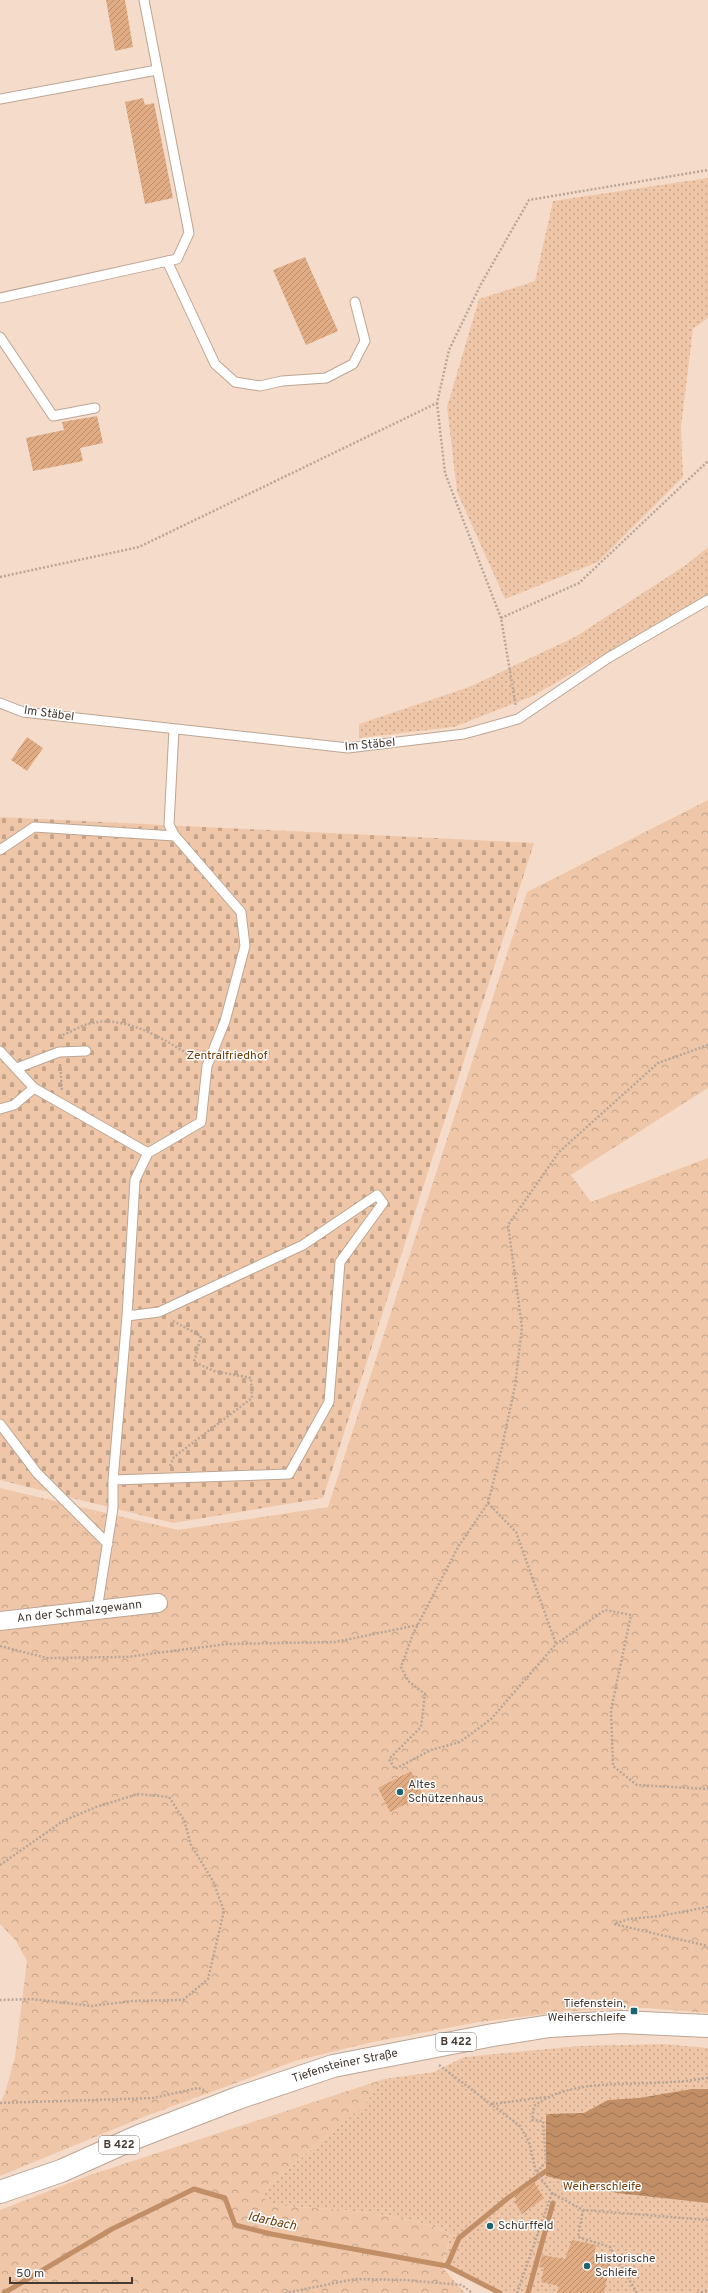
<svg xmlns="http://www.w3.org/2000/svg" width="708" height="2293" viewBox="0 0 708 2293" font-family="Overpass,sans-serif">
<defs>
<pattern id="grass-dots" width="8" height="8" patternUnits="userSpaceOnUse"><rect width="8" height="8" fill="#efc7a8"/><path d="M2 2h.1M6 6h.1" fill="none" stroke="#c3a389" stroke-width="1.8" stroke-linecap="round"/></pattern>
<pattern id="forest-crowns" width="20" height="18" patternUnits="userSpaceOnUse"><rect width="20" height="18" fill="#efc7a8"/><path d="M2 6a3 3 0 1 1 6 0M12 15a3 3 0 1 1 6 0" fill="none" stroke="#c3a389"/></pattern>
<pattern id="cemetery-stones" width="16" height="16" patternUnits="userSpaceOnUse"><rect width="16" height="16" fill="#efc7a8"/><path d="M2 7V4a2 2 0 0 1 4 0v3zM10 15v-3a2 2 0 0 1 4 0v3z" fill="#c3a389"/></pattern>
<pattern id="water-waves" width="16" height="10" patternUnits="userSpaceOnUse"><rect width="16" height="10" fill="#c18e66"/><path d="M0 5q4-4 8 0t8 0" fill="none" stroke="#9e7555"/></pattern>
<pattern id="building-hatch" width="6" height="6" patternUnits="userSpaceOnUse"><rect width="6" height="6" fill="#e1ac83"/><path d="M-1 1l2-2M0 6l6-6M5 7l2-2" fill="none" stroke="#b88d6c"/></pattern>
</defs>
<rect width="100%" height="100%" fill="#f5dcca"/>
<!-- grass -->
<path fill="url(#grass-dots)" d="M 708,178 L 708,318 L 693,329 L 681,427 L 683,477 L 598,562 L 505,599 L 457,492 L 447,407 L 479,299 L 535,281 L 553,201 Z
M 708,547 L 708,594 L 533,696 L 454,727 L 359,738 L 359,724 L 469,687 L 575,637 L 686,565 Z
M 663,2044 L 708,2048 L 708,2293 L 504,2293 L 444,2262 L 451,2234 C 395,2209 331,2210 270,2205 L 263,2197 L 270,2184 L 363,2106 L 384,2079 L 434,2072 L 464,2057 L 578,2046 Z"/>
<!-- forest -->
<path fill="url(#forest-crowns)" d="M 708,800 L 708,1088 L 571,1175 L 591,1202 L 708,1158 L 708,2013 L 645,2008 L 571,2011 L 479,2022 L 368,2043 L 295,2061 L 146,2116 L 0,2176 L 0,2103 L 5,2093 L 15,2057 L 27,1961 L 16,1941 L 0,1924 L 0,1488 L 178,1530 L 328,1507 L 527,892 Z
M 384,2079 L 363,2106 L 270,2184 L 263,2197 L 271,2205 C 331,2210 395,2209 451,2234 L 442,2267 L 465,2293 L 0,2293 L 0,2210 L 90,2175 Z"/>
<!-- cemetery -->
<path fill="url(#cemetery-stones)" d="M 0,817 L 534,843 L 323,1498 L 173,1523 L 0,1480 Z"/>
<!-- water -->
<path fill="url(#water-waves)" d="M 692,2089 L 708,2089 L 708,2203 L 617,2193 L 546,2176 L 546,2116 L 548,2114 L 584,2113 L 608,2100 L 639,2098 Z"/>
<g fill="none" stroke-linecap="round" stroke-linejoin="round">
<!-- stream -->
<path stroke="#c18e66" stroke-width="5" d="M 447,2266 L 459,2238 L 508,2198 L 546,2171 L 551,2170
M 4,2293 L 112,2229 L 194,2189 L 225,2198 L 235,2225 L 271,2234 L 447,2266 L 500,2293
M 528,2293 L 553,2203"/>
</g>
<!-- building -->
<path fill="url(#building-hatch)" d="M 106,0 L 125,0 L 133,47 L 115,51 Z
M 143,98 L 145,105 L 154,103 L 173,198 L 145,204 L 125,102 Z
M 305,257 L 338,331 L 306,345 L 273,270 Z
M 97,416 L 103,443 L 80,448 L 83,461 L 33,471 L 26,438 L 64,430 L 62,422 Z
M 27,737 L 43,748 L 27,771 L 11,760 Z
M 411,1771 L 423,1795 L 390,1812 L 378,1788 Z
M 534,2182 L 544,2198 L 522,2214 L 514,2201 L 516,2200 L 514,2196 Z
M 572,2240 L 596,2245 L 594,2257 L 611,2260 L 604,2293 L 557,2293 L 559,2286 L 541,2282 L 544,2268 L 539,2267 L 542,2255 L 565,2259 Z"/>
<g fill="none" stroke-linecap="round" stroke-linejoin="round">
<!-- service casing -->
<g stroke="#bca593" stroke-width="11">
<path id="service" d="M 0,99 L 157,70
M 167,261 L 215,364 L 235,382 L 260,386 L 282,381 L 326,378 L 353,364 L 365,341 L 355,302
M 0,298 L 177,259 L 189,233 L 144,0
M 0,337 L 53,416 L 95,408
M 0,703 L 23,712 L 348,748 L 464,734 L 518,719 L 608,658 L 708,600
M 0,850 L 34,827 L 175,836
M 0,1051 L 34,1088 L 148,1153
M 17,1068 L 59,1052 L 86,1051
M 0,1109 L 14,1105 L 34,1088
M 0,1424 L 37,1473 L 108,1544
M 113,1480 L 289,1474 L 329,1402 L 340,1262 L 383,1203 L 377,1195 L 303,1245 L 159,1312 L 127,1316
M 97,1610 L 113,1508 L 113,1480 L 127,1316 L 135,1180 L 148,1153 L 201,1122 L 207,1066 L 225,1021 L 245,946 L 241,912 L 175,836 L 169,825 L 174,729"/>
</g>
<!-- minor casing -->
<g stroke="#bca593" stroke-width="20">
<g id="minor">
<path id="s1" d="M 0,1621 L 158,1603"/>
</g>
</g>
<!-- primary casing -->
<g stroke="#bca593" stroke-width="24">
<g id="primary">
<path id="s2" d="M 0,2192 L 61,2171 L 137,2137 L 238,2098 L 333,2066 L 493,2035 L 550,2026 L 621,2022 L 708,2026"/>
</g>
</g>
<!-- path -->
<path stroke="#b9a597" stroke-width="2.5" stroke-dasharray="2 2" stroke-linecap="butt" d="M 437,403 L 445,473 L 501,618 L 516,707
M 0,577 L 139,547 L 437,403 L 449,350 L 481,284 L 529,200 L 708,170
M 501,618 L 579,583 L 708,461
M 62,1039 L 63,1035 C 71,1032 80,1026 88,1024 C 125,1013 167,1041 196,1059
M 708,1045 L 658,1063 L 559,1152 L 508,1225 L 522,1327 L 515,1386 L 502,1447 L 488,1503 L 458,1547 L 413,1634 L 401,1667 L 408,1681 L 425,1694 L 421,1727 L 389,1759 L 395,1769 L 431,1750 L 460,1742 L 491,1719 L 556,1644 L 605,1610 L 631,1615 L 611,1710 L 613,1766 L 637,1785 L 708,1789
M 60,1064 L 62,1091
M 170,1466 L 174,1457 L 252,1398 L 251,1378 L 214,1371 L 194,1362 L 201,1336 L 171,1320
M 488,1503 L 516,1532 L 556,1644
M 0,1646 L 47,1658 L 126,1657 L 227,1644 L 335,1642 L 418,1625
M 0,1865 L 63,1821 L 96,1807 L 138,1794 L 169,1797 L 184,1820 L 191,1845 L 213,1881 L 224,1911 L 208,1979 L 183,2000 L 132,2001 L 92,2006 L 32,1999 L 0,2000
M 708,1907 L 660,1916 L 629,1919 L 614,1924 L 708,1946
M 439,2065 L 520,2126 L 529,2142 L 536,2172 L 552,2193 L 583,2210 L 708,2220
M 0,2103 L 153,2098 L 198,2088 L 204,2090
M 492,2104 L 546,2097
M 537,2172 L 546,2162 L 543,2121 L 532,2120 L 534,2106 C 572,2078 627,2086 671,2082 C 684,2082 696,2079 708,2078
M 583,2210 L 578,2237 L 610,2247 L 637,2293
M 285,2293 L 355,2279 L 405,2280 L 462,2285 L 472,2293
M 517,2293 L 552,2193
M 697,2293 L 708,2291"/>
<!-- service -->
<use href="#service" stroke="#fff" stroke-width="9"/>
<!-- minor -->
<use href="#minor" stroke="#fff" stroke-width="18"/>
<!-- primary -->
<use href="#primary" stroke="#fff" stroke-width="22"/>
</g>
<!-- markers -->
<g fill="#1a6570" stroke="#fff" stroke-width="1.5">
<circle cx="400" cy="1792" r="4"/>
<rect x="630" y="2007" width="8" height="8" rx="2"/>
<circle cx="490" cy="2226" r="4"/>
<circle cx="587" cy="2266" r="4"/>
</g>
<g text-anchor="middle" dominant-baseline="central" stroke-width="3" stroke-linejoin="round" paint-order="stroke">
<!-- shield labels -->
<g fill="#fff" stroke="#7c7570" stroke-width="1">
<rect x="436" y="2033" width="40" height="18" rx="3"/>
<rect x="99" y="2136" width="40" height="18" rx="3"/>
</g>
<g font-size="11" font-weight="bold" fill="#443a33">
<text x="456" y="2042">B 422</text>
<text x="119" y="2145">B 422</text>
</g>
<!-- street labels -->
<g font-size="12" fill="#443a33" stroke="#fff">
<text transform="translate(49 714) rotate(8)">Im Stäbel</text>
<text transform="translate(370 745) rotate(-5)">Im Stäbel</text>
<text stroke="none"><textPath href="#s1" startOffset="80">An der Schmalzgewann</textPath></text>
<text stroke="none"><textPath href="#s2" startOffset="368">Tiefensteiner Straße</textPath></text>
</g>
<!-- park labels -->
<g font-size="12" fill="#6f3e0d" stroke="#fff">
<text x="227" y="1056">Zentralfriedhof</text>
<text x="602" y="2187">Weiherschleife</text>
</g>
<!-- poi labels -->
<g font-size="12" fill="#443a33" stroke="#fff" text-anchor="start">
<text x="408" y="1785">Altes<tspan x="408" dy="14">Schützenhaus</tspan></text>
<text x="626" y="2004" text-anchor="end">Tiefenstein,<tspan x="626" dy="14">Weiherschleife</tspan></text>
<text x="498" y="2226">Schürffeld</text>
<text x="595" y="2259">Historische<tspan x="595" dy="14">Schleife</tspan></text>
</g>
<!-- water labels -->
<g font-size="13" font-style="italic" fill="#693805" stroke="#fff">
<text transform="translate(272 2222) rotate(12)">Idarbach</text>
</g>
</g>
<!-- scale -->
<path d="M10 2277v6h122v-6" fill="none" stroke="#443a33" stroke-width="2"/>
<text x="16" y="2277" font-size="12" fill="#443a33" stroke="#ffffff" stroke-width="3" paint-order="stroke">50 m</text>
</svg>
